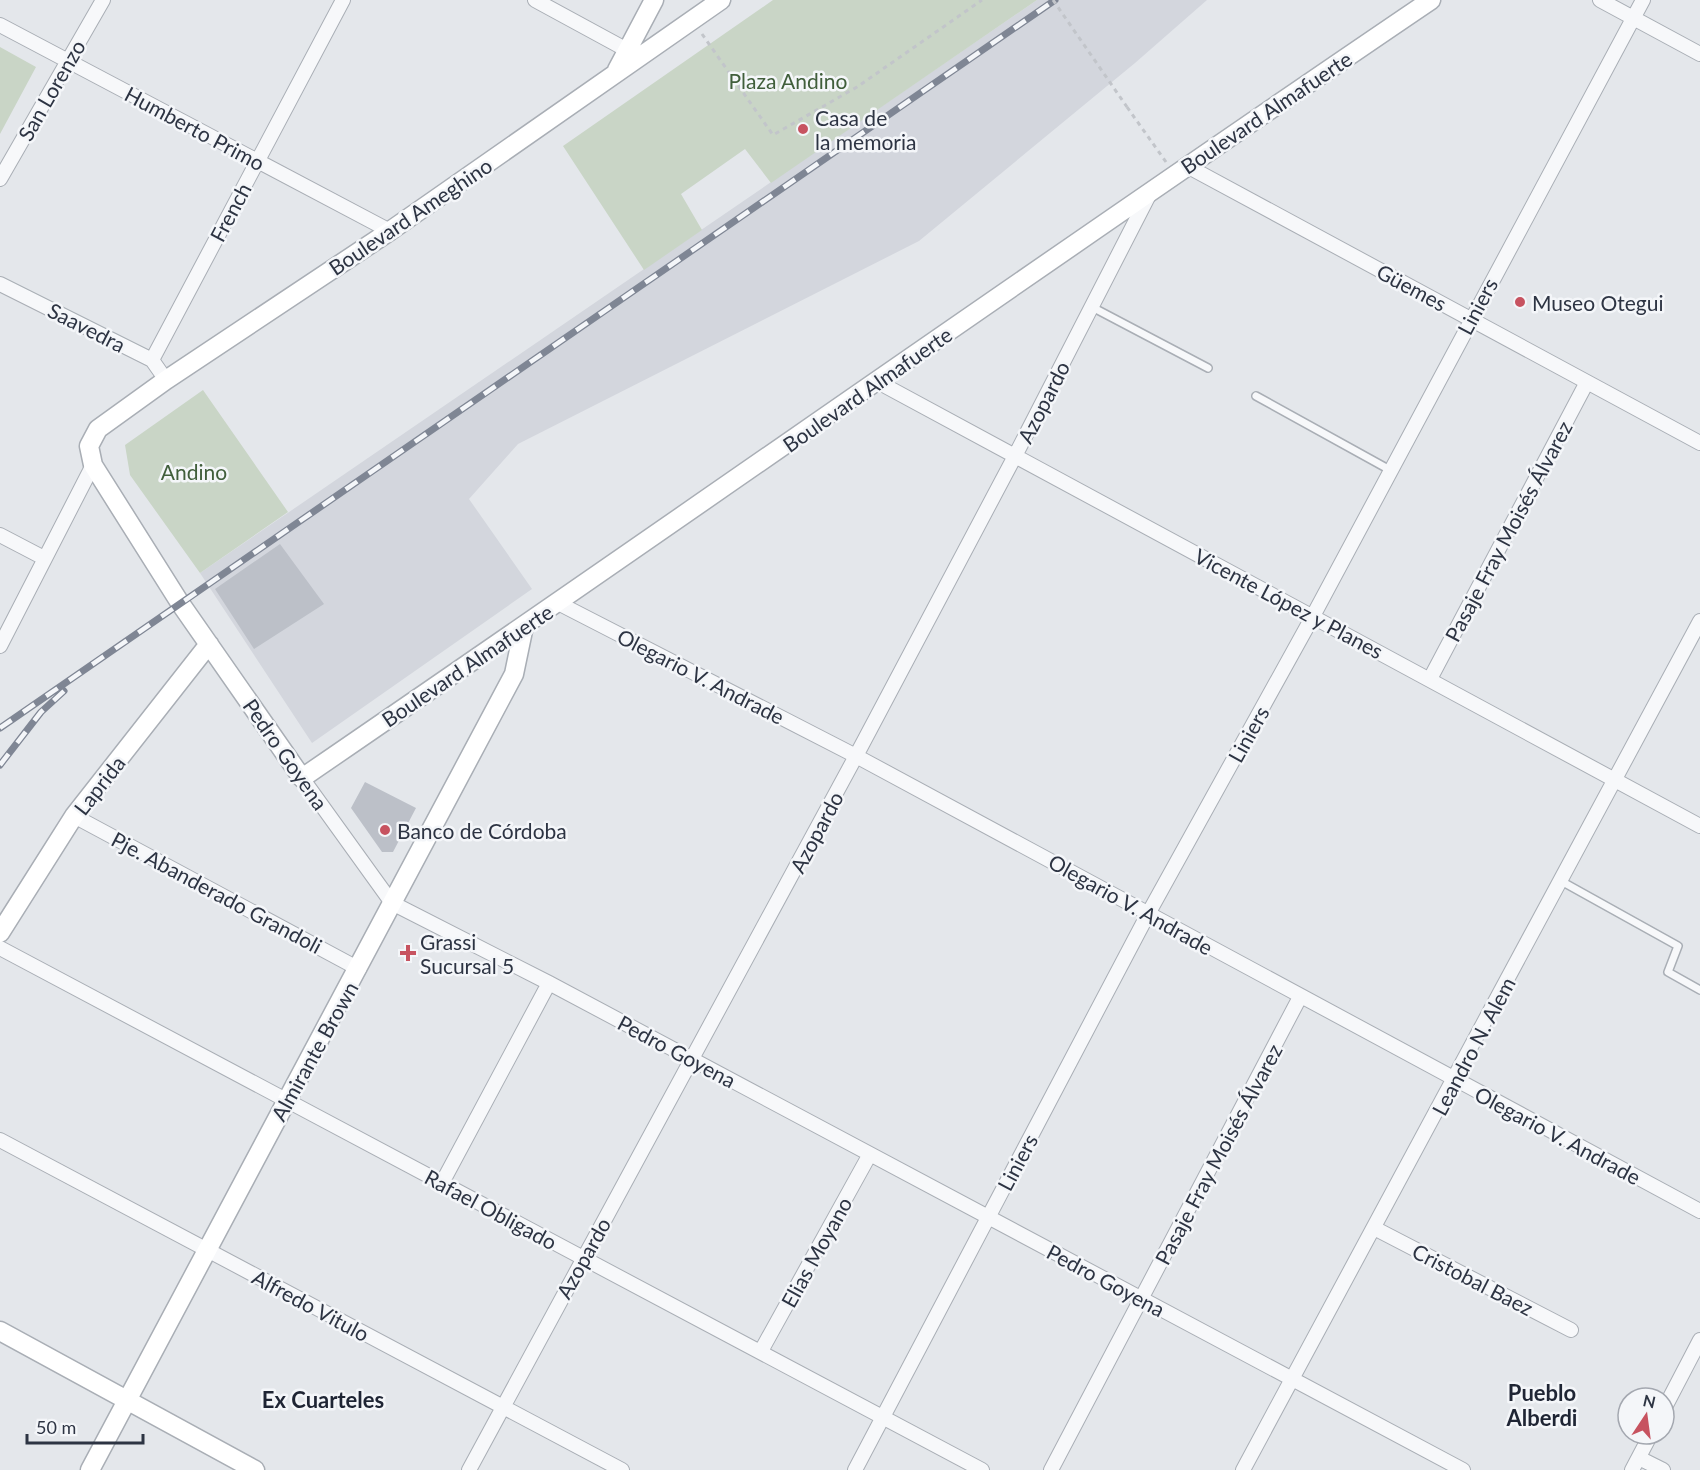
<svg xmlns="http://www.w3.org/2000/svg" width="1700" height="1470" viewBox="0 0 1700 1470" font-family="Lato,sans-serif">
<rect width="100%" height="100%" fill="#e4e7eb"/>
<!-- built -->
<path fill="#d3d6dd" d="M 1037,0 L 1207,0 L 1135,63 L 919,241 L 518,444 L 469,499 L 532,589 L 312,743 L 200,573 Z"/>
<!-- green -->
<path fill="#c9d5c6" d="M 773,0 L 1037,0 L 771,183 L 745,149 L 681,194 L 702,230 L 644,270 L 563,146 Z
M 0,47 L 36,67 L 0,134 Z
M 203,390 L 288,512 L 200,573 L 130,475 L 125,445 Z"/>
<!-- building -->
<path fill="#bcc0c8" d="M 280,544 L 324,604 L 254,649 L 215,589 Z
M 365,782 L 416,808 L 393,852 L 382,852 L 351,808 Z"/>
<g fill="none" stroke-linecap="round" stroke-linejoin="round">
<!-- service casing -->
<g stroke="#a9aeb5" stroke-width="10">
<path id="service" d="M 1092,307 L 1208,368
M 1256,396 L 1390,470
M 1561,881 L 1678,946 L 1668,972 L 1700,990"/>
</g>
<!-- minor casing -->
<g stroke="#a9aeb5" stroke-width="16">
<path id="minor" d="M 535,0 L 627,50
M 1600,0 L 1700,54
M 0,25 L 390,231
M 1187,166 L 1700,443
M 0,179 L 103,0
M 0,284 L 152,360 L 166,380
M 152,360 L 343,0
M 878,382 L 1700,826
M 0,535 L 44,558
M 558,603 L 856,756 L 1700,1211
M 0,646 L 93,465
M 1430,679 L 1587,382
M 302,778 L 392,903 L 549,983 L 1463,1470
M 74,816 L 359,969
M 0,948 L 982,1470
M 0,1140 L 622,1470
M 442,1183 L 549,983
M 1374,1228 L 1571,1330
M 761,1351 L 870,1154
M 1664,1409 L 1700,1340
M 1639,1458 L 1663,1470
M 469,1470 L 856,756 L 1015,456 L 1150,193
M 855,1470 L 1148,914 L 1313,616 L 1643,0
M 1051,1470 L 1300,997
M 1243,1470 L 1700,621
M 1632,1470 L 1651,1434"/>
</g>
<!-- secondary casing -->
<g stroke="#a9aeb5" stroke-width="21">
<path id="secondary" d="M 721,0 L 390,231 L 166,380 L 98,429 L 89,446 L 93,465 L 180,603 L 302,778 C 679,520 1053,256 1431,0
M 617,70 L 654,0
M 0,933 L 74,816 L 209,644
M 0,1331 L 255,1470
M 90,1470 L 514,674 L 524,626"/>
</g>
<!-- path -->
<path stroke="#c2c5ca" stroke-width="3" stroke-dasharray="4.5 4.5" stroke-linecap="butt" d="M 702,34 L 773,135 L 857,87 L 982,0
M 1127,107 L 1166,162"/>
<!-- service -->
<use href="#service" stroke="#f7f8fa" stroke-width="7"/>
<!-- minor -->
<use href="#minor" stroke="#f7f8fa" stroke-width="14"/>
<!-- secondary -->
<use href="#secondary" stroke="#fff" stroke-width="18"/>
<!-- rail casing -->
<g stroke="#7f8694" stroke-width="7">
<path id="rail" d="M 0,728 L 1055,0
M 0,765 L 41,712 L 64,691"/>
</g>
<!-- rail -->
<use href="#rail" stroke="#f4f6f9" stroke-width="4.5" stroke-dasharray="14" stroke-linecap="butt"/>
<!-- path-bridge -->
<path stroke="#c2c5ca" stroke-width="3" stroke-dasharray="4.5 4.5" stroke-linecap="butt" d="M 1053,0 L 1127,107"/>
</g>
<!-- markers -->
<g fill="#c75360" stroke="#f4f6f9" stroke-width="2">
<circle cx="803" cy="129" r="6"/>
<circle cx="1520" cy="302" r="6"/>
<circle cx="385" cy="830" r="6"/>
<path d="M405 944h6v6h6v6h-6v6h-6v-6h-6v-6h6z"/>
</g>
<g text-anchor="middle" dominant-baseline="central" stroke-width="5" stroke-linejoin="round" paint-order="stroke">
<!-- park labels -->
<g font-size="21" fill="#405e3b" stroke="#f4f6f9">
<text x="788" y="80">Plaza Andino</text>
<text x="194" y="471">Andino</text>
</g>
<!-- street labels -->
<g font-size="21" fill="#2d3443" stroke="#f4f6f9">
<text transform="translate(51 90) rotate(-60)">San Lorenzo</text>
<text transform="translate(1266 112) rotate(-34)">Boulevard Almafuerte</text>
<text transform="translate(195 128) rotate(28)">Humberto Primo</text>
<text transform="translate(230 212) rotate(-62)">French</text>
<text transform="translate(410 216) rotate(-34)">Boulevard Ameghino</text>
<text transform="translate(1412 287) rotate(28)">Güemes</text>
<text transform="translate(1477 306) rotate(-62)">Liniers</text>
<text transform="translate(87 327) rotate(27)">Saavedra</text>
<text transform="translate(867 389) rotate(-35)">Boulevard Almafuerte</text>
<text transform="translate(1043 402) rotate(-63)">Azopardo</text>
<text transform="translate(1508 531) rotate(-62)">Pasaje Fray Moisés Álvarez</text>
<text transform="translate(1289 603) rotate(28)">Vicente López y Planes</text>
<text transform="translate(467 665) rotate(-34)">Boulevard Almafuerte</text>
<text transform="translate(701 676) rotate(27)">Olegario V. Andrade</text>
<text transform="translate(1248 734) rotate(-61)">Liniers</text>
<text transform="translate(286 754) rotate(55)">Pedro Goyena</text>
<text transform="translate(99 785) rotate(-52)">Laprida</text>
<text transform="translate(816 832) rotate(-62)">Azopardo</text>
<text transform="translate(217 892) rotate(28)">Pje. Abanderado Grandoli</text>
<text transform="translate(1131 904) rotate(29)">Olegario V. Andrade</text>
<text transform="translate(1473 1046) rotate(-62)">Leandro N. Alem</text>
<text transform="translate(314 1051) rotate(-61)">Almirante Brown</text>
<text transform="translate(677 1051) rotate(28)">Pedro Goyena</text>
<text transform="translate(1558 1135) rotate(28)">Olegario V. Andrade</text>
<text transform="translate(1218 1154) rotate(-62)">Pasaje Fray Moisés Álvarez</text>
<text transform="translate(1017 1162) rotate(-62)">Liniers</text>
<text transform="translate(491 1209) rotate(28)">Rafael Obligado</text>
<text transform="translate(816 1252) rotate(-61)">Elias Moyano</text>
<text transform="translate(583 1258) rotate(-61)">Azopardo</text>
<text transform="translate(1473 1279) rotate(27)">Cristobal Baez</text>
<text transform="translate(1106 1280) rotate(28)">Pedro Goyena</text>
<text transform="translate(311 1305) rotate(28)">Alfredo Vitulo</text>
</g>
<!-- poi labels -->
<g font-size="21" fill="#2d3443" stroke="#f4f6f9" text-anchor="start">
<text x="815" y="117">Casa de<tspan x="815" dy="24">la memoria</tspan></text>
<text x="1532" y="302">Museo Otegui</text>
<text x="397" y="830">Banco de Córdoba</text>
<text x="420" y="941">Grassi<tspan x="420" dy="24">Sucursal 5</tspan></text>
</g>
<!-- neighbourhood labels -->
<g font-size="22" font-weight="bold" fill="#1f2534" stroke="#f4f6f9">
<text x="1542" y="1392">Pueblo<tspan x="1542" dy="25">Alberdi</tspan></text>
<text x="323" y="1399">Ex Cuarteles</text>
</g>
</g>
<!-- north arrow -->
<g transform="translate(1646 1416) rotate(13)"><circle r="28" fill="#f4f6f9" stroke="#a4a8b0" stroke-width="1.5"/>
<path d="M0-4.5L10 22L0 15L-10 22Z" fill="#c75360"/>
<text y="-9" font-size="16" font-weight="bold" text-anchor="middle" fill="#2d3443">N</text>
</g>
<!-- scale -->
<path d="M27 1434v9h116v-9" fill="none" stroke="#2d3443" stroke-width="3"/>
<text x="36" y="1434" font-size="18" fill="#2d3443" stroke="#f4f6f9" stroke-width="4.5" paint-order="stroke">50 m</text>
</svg>
